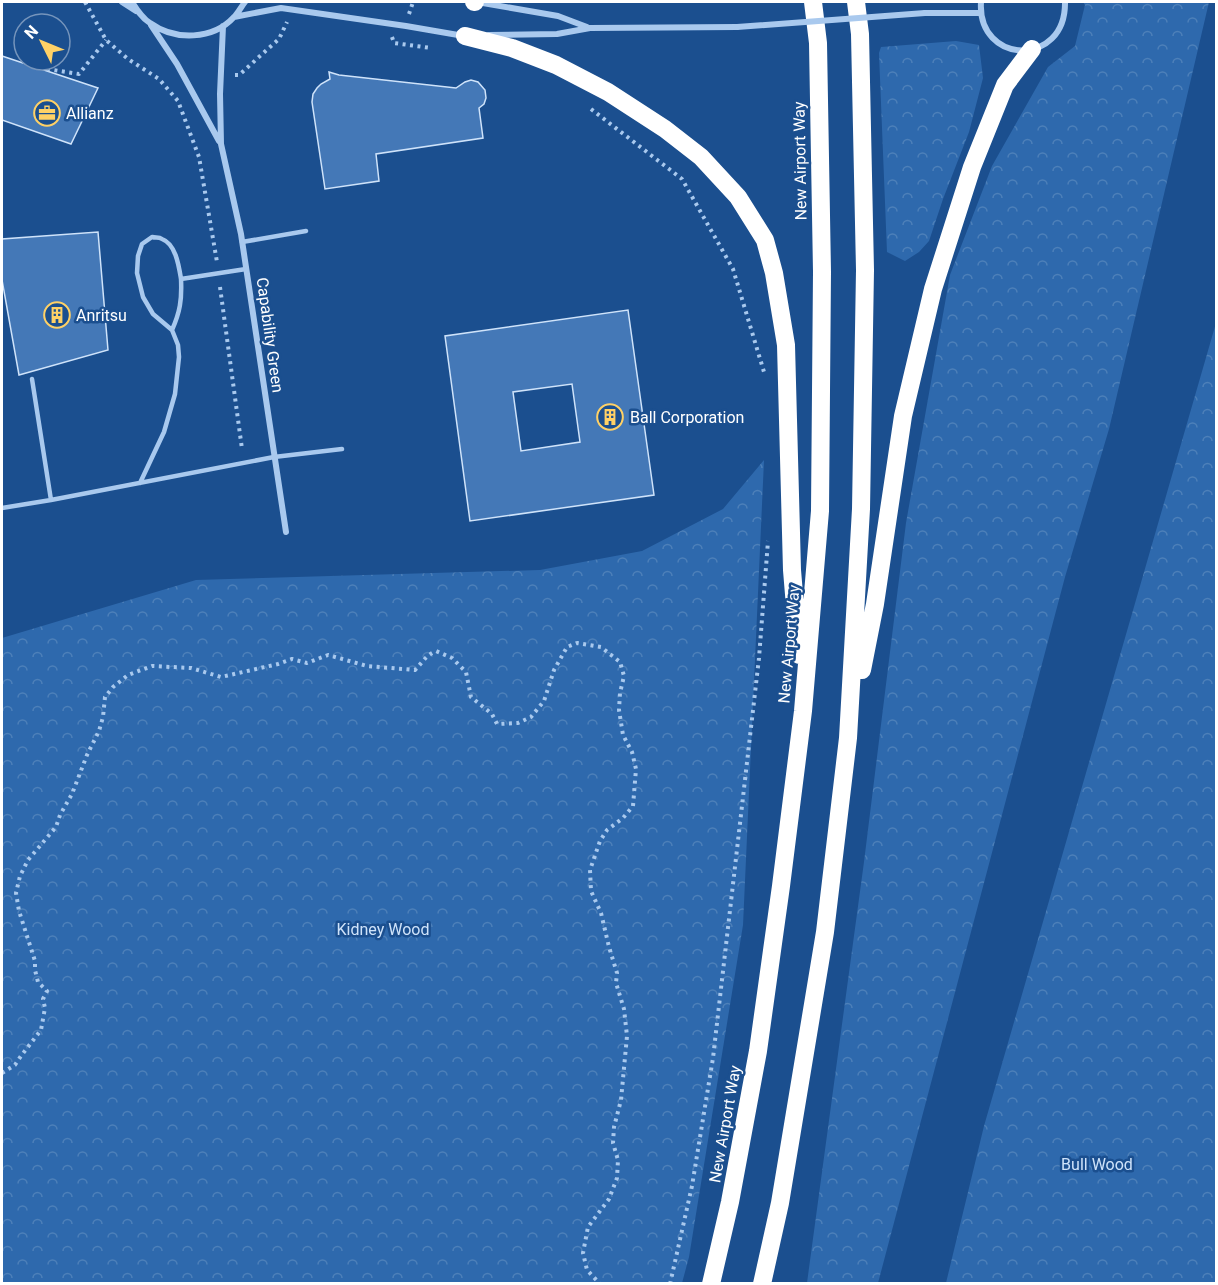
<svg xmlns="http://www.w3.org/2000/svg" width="1218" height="1285" viewBox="0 0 1218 1285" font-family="Roboto,sans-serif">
<defs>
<pattern id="forest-crowns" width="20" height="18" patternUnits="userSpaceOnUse" patternTransform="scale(1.5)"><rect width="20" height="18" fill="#2e69ad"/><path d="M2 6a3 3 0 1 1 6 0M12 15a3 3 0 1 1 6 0" fill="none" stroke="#4d80b9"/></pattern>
</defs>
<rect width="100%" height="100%" fill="#1b4f8f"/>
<!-- forest -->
<path fill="url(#forest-crowns)" d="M 1083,2 L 1209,2 L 1109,429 L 1065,577 L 878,1283 L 807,1283 L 864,862 L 906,523 L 950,275 L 992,166 L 1048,67 L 1075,46 L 1085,5 Z
M 956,41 L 979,45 L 983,78 L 969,132 L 943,199 L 929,241 L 919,252 L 905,261 L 887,252 L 879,53 L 881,47 Z
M 1216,323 L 1216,1283 L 946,1283 L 984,1126 Z
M 764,460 L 743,925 L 689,1257 L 682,1283 L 2,1283 L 2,638 L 196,580 L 540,570 L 642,551 L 723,509 Z"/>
<!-- building -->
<path fill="#4478b7" stroke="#cfe3fa" stroke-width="1.5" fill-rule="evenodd" d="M 2,56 L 98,88 L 71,144 L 2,120 Z
M 329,72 L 339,75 L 456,88 L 465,82 L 471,80 L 478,82 L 485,90 L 486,98 L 484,104 L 479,108 L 483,138 L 376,154 L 379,181 L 325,189 L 312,102 L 313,94 L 317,88 L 321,84 L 330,79 Z
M 98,232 L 108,350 L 19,375 L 2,280 L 2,239 Z
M 628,310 L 654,495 L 470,521 L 445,336 ZM 572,384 L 580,442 L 521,451 L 513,392 Z"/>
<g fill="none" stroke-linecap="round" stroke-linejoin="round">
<!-- path -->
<path stroke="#a9c9ee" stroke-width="4" stroke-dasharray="3 4.5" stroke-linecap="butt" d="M 85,2 L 106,40 L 128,59 L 159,79 L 178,101 L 199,157 L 217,262
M 409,14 L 413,2
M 392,37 L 394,43 L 431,48
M 47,69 L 79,74 L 106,40
M 235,75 L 239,75 L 279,39 L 287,22
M 591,109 L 682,179 L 733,269 L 764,372
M 220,287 L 242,449
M 2,1073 L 15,1065 L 21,1056 L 41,1030 L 45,1008 L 43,999 L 47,991 L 38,982 L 35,970 L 35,961 L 19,911 L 16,893 L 20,876 L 28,860 L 56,827 L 60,815 L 72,794 L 87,755 L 99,731 L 103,717 L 105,697 L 113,687 L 128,675 L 152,666 L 191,668 L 221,677 L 278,664 L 292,659 L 307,663 L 328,655 L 367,666 L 415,670 C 423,662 425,656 436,651 L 452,658 L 466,672 L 471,697 L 492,714 L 497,724 L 518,723 L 531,717 L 544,701 L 554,670 L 567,647 L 577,643 L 601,647 L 620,662 L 624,676 L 620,693 L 619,710 L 623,735 L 632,752 L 636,769 L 633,806 L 623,818 L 607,830 L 600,841 L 590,870 L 591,891 L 601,913 L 609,947 L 617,973 L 616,983 L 624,1009 L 627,1036 L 621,1100 L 614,1127 L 613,1143 L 618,1160 L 617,1178 L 609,1199 L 588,1227 L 583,1253 L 587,1270 L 600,1284
M 670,1284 L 692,1186 L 713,1058 L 759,658 L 768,541"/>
<!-- lane -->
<path stroke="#a9c9ee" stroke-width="4.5" d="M 242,242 L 306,231
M 172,330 C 180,312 182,300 181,279
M 32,379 L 51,500
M 140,483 L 164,432 L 175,394 L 179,357 L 178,345 L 172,330 L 153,314 L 143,297 L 137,273 L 138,256 L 142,244 L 152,237 C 156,238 159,237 162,239 C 176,244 179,267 181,279 L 246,269
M 2,508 L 51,500 L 274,457 L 342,449"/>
<!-- street -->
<path stroke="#a9c9ee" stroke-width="6" d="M 122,2 L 136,11
M 132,2 C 137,10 142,18 150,23 C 175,41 213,40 234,17 C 238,13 241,7 245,2
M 477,2 L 558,16 L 587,27
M 981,2 C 977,65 1066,68 1065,2
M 925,13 L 980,13
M 234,17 L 281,8 L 406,26 L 464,36
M 151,25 L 177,64 L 219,141
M 223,26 L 220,94 L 221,144 L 241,234 L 286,532
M 489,35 L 557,34 L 590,28 L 737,27"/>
<!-- highway -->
<path stroke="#fff" stroke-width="18" d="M 474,2 L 475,2
M 465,36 L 512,48 L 556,65 L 608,92 L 665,129 L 701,157 L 738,197 L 765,240 L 774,273 L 786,345 L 792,570 L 799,655
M 862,670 L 875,604 L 903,416 L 933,289 L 972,167 L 1005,85 L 1032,49
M 711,1284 L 730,1202 L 758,1051 L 781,886 L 803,711 L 820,511 L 822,272 L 818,43 L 813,2
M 762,1284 L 780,1203 L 825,932 L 848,738 L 861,509 L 865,270 L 860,34 L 856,2"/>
<!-- street-bridge -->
<path stroke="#a9c9ee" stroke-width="6" d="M 737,27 L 925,13"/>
</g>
<!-- icons -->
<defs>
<g id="office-ring" transform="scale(1.35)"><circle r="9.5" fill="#1b4f8f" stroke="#ffd166" stroke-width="1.5"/><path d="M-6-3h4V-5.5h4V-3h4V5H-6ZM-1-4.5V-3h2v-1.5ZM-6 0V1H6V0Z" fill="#ffd166"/></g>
<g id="building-ring" transform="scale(1.35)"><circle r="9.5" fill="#1b4f8f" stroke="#ffd166" stroke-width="1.5"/><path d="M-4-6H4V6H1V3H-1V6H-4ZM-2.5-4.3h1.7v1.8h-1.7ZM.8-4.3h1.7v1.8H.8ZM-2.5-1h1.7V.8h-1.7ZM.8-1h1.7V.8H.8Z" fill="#ffd166"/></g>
</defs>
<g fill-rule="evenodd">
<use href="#office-ring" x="47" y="113"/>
<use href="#building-ring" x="57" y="315"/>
<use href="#building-ring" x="610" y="417"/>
</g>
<g text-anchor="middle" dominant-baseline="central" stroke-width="5" stroke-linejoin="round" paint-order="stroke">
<!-- poi labels -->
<g font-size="16" fill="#fff" stroke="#1b4f8f" text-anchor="start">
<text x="66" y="113">Allianz</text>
<text x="76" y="315">Anritsu</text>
<text x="630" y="417">Ball Corporation</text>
</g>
<!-- street labels -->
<g font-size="16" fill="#fff" stroke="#1b4f8f">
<text transform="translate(800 161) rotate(-91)">New Airport Way</text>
<text transform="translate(270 335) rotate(82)">Capability Green</text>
<text transform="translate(789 644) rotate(-85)">New Airport Way</text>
<text transform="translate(725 1124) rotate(-80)">New Airport Way</text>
</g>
<!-- park labels -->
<g font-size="16" fill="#cfe3fa" stroke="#1b4f8f">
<text x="383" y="929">Kidney Wood</text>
<text x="1097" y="1164">Bull Wood</text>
</g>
</g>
<!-- border -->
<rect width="1218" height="1285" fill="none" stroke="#ffffff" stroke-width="6"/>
<!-- north arrow -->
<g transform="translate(42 42) rotate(313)"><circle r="28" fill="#1b4f8f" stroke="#7695bc" stroke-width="1.5"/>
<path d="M0-4.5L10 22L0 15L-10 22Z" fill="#ffd166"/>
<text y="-9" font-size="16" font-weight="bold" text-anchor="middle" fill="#ffffff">N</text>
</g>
</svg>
